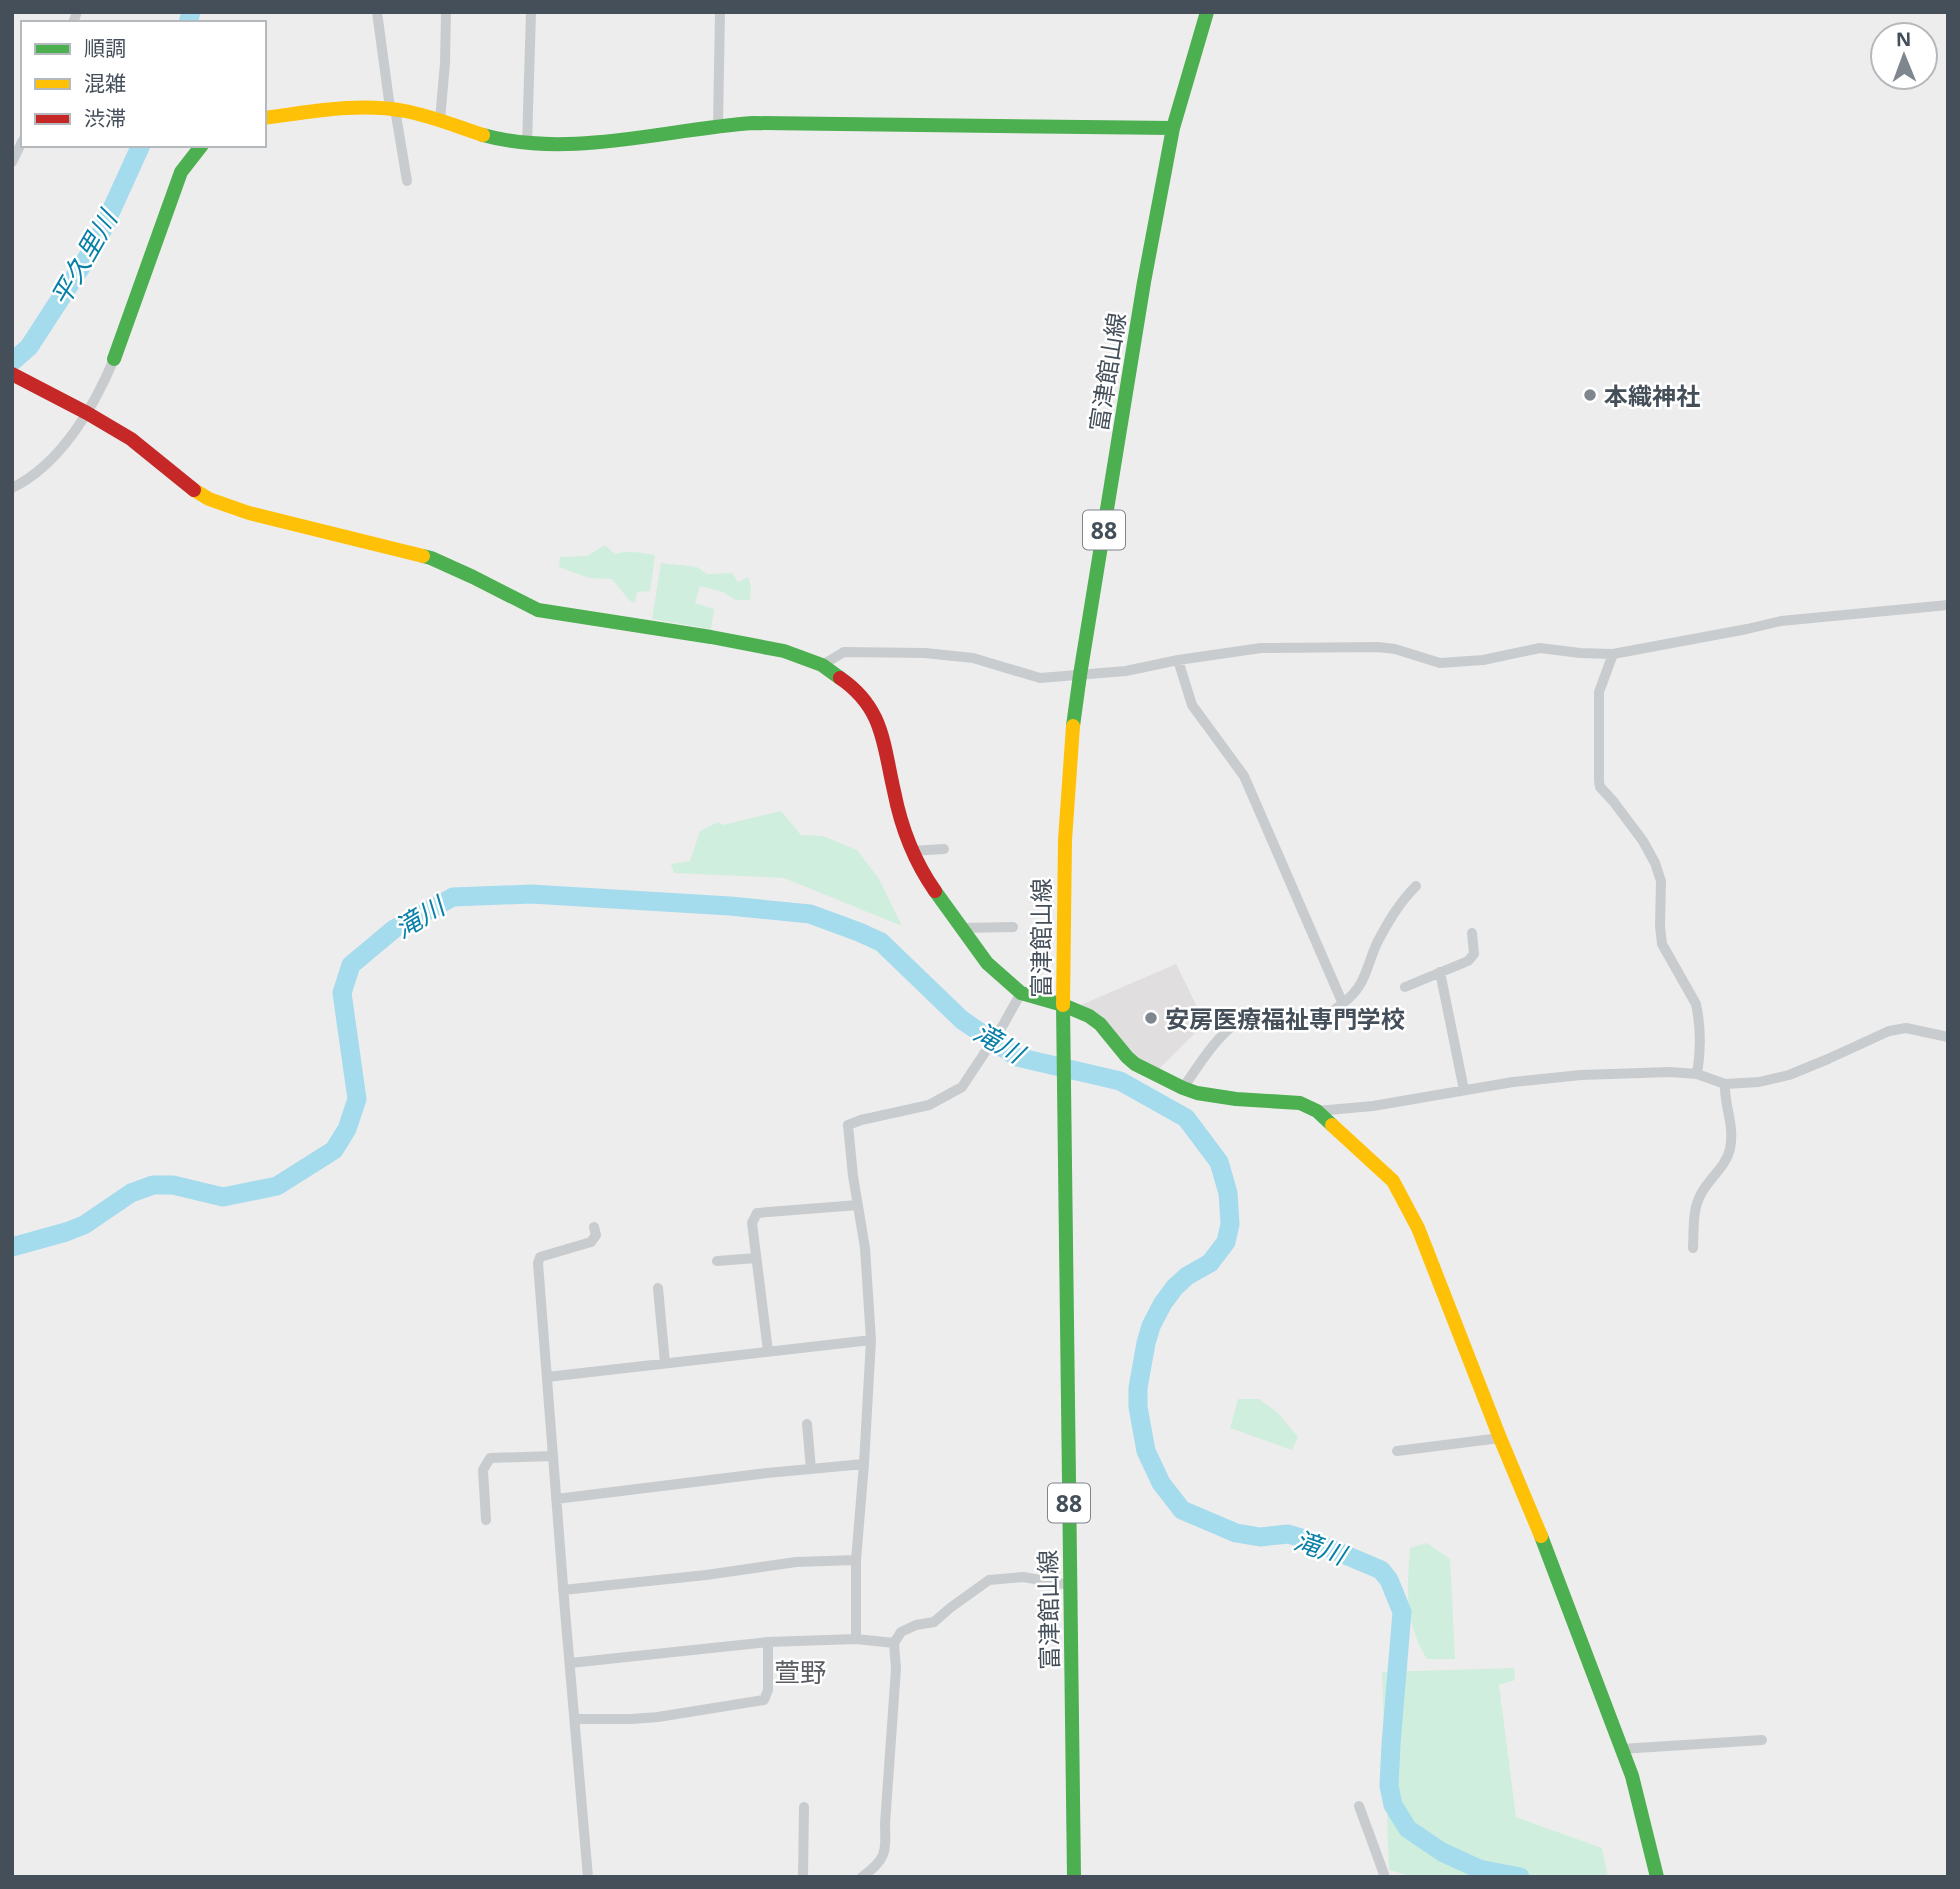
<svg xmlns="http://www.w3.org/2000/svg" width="1960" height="1889" viewBox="0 0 1960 1889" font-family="'Open Sans','Noto Sans JP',sans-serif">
<rect width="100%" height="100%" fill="#eeeded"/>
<!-- education -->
<path fill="#e0dedf" d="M 1176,964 L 1205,1023 L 1156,1072 L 1130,1052 L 1087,1008 L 1081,1005 Z"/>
<!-- green -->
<path fill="#d0eedd" d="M 605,545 L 615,554 C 628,550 642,553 655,555 L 650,591 L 637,592 L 635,603 L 629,600 L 612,579 L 589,578 L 559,567 L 560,557 L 587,556 Z
M 661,563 L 697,567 L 707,574 L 732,573 L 738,582 L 748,577 L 751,587 L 750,600 L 735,600 L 723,592 L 700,586 L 695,603 L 714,609 L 711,629 L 652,619 Z
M 781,811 L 801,835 L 823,836 L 857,850 L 879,879 L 902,926 L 784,878 L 674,873 L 671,864 L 690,861 L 700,831 L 718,822 L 723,825 Z
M 1238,1399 L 1259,1399 L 1277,1412 L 1298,1437 L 1292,1450 L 1230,1428 Z
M 1427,1543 L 1450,1559 L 1455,1659 L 1427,1659 C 1404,1622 1407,1589 1410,1548 Z
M 1514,1668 L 1515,1680 L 1499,1685 L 1516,1817 L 1602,1848 L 1608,1877 L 1415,1877 L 1389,1870 L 1382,1672 Z"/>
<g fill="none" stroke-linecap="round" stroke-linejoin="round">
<!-- river -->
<path stroke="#a4dbed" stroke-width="19" d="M 188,23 L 191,12
M 12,362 L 29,347 L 96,244 L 141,145
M 12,1247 L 66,1232 L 84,1225 L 131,1193 L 153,1185 L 173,1185 L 223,1197 L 277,1186 L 334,1150 L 347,1129 L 357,1099 L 342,993 L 351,965 L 394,929 L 453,897 L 531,894 L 730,906 L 810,914 L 859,932 L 881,942 L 962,1020 L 1017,1057 L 1120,1081 L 1186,1118 L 1219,1162 L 1228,1193 L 1230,1224 L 1226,1242 L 1210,1263 L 1187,1276 L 1175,1287 L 1163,1303 L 1151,1326 L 1146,1343 L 1138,1388 L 1138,1407 L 1146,1451 L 1161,1483 L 1182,1510 L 1236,1533 L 1260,1537 L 1288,1534 L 1315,1542 L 1381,1570 L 1389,1580 L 1402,1612 L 1391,1744 L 1389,1786 L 1393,1805 L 1408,1829 L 1442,1852 L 1479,1869 L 1520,1877"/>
<!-- street -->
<path stroke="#c9ccce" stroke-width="10" d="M 377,12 L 390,108
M 73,23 L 77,12
M 395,109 L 407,181
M 440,120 L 445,63 L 446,12
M 718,125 L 720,12
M 527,144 L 531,12
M 12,162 L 23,140
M 12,488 C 61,464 94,407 114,359
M 1613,654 L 1599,692 L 1599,781 L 1600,787 L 1613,801 L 1643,841 L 1655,863 L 1661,881 L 1660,926 L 1662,944 L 1696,1004 C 1701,1028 1701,1051 1697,1074
M 1178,660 L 1192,705 L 1244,776 L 1343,1004
M 822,665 L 844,652 L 925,653 L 973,658 L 1040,678 L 1126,671 L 1178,660 L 1261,648 L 1378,647 L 1395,649 L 1440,663 L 1483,660 L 1540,648 L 1580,653 L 1613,654 L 1747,629 L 1781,621 L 1948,605
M 911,851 L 944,849
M 962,928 L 1013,927
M 1440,972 L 1464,1090
M 1405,987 L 1468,961 L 1474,954 L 1472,933
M 1183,1088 C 1197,1068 1217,1035 1238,1022 C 1247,1015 1285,1011 1296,1015 C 1301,1016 1304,1020 1310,1020 C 1322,1020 1335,1010 1343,1003 C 1366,986 1366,967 1377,943 C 1388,922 1399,903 1416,886
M 1317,1111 L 1373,1106 L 1513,1082 L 1581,1075 L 1670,1072 L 1697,1074 L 1725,1084 L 1759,1082 L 1789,1075 L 1828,1059 L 1889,1031 L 1906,1028 L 1948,1037
M 1693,1248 C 1694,1230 1692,1210 1701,1194 C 1709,1178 1726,1167 1730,1149 C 1735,1124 1724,1107 1725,1084
M 717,1261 L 756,1258
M 658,1288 L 665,1363
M 768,1351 L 752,1223 L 757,1213 L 858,1205
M 547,1377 L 871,1340
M 807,1424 L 811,1469
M 1397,1451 L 1500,1438
M 556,1499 L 767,1473 L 864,1464
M 486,1520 L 483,1470 L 490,1458 L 553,1456
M 563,1590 L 706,1575 L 796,1562 L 856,1560
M 856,1639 L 856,1560 L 864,1464 L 871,1340 L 865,1248 L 853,1176 L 848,1125 L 861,1120 L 929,1105 L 962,1087 L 1003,1025 L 1021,993
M 894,1643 L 901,1632 L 916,1625 L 934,1622 L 950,1608 L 989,1580 L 1023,1577 L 1070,1585
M 570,1663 L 768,1642 L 856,1639 L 894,1643 L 896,1669 L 885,1824 C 886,1854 886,1859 862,1877
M 575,1719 L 632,1719 L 658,1717 L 764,1700 L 768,1690 L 768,1642
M 1621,1749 L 1762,1740
M 1359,1806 L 1385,1877
M 588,1877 L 565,1611 L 538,1263 L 540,1257 L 591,1242 L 596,1235 L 594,1227
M 803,1877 L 804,1807"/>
<!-- fast -->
<path stroke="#4caf50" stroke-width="14" d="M 483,135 C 569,159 666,129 753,123 L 1173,128
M 114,359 L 181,172 L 202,145
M 423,556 L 431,558 L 473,577 L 538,610 L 711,637 L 784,651 L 822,665 L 840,678
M 1073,726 L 1080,675 L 1144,282 L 1173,128 L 1207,12
M 935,891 L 987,963 L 1021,993 L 1063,1005 L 1089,1016 L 1100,1024 L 1127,1057 L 1135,1064 L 1183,1088 L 1197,1093 L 1236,1099 L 1300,1103 L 1317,1111 L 1332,1125
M 1063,1005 L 1074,1877
M 1541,1536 L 1632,1776 L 1657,1877"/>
<!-- slow -->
<path stroke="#ffc107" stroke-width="14" d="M 264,118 C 310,112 359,102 405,111 C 432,116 458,127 483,135
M 194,490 L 209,499 L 249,513 L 423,556
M 1063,1005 L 1065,840 L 1073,726
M 1332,1125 L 1393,1181 L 1418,1228 L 1500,1438 L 1541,1536"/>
<!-- jam -->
<path stroke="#c62828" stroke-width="14" d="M 12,374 L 87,413 L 131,439 L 194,490
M 840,678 C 884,708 883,744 894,791 C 901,827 914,861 935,891"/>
</g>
<!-- markers -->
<g fill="#80868d" stroke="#fff" stroke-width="2.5">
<circle cx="1590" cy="395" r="7"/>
<circle cx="1151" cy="1018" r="7"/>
</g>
<g text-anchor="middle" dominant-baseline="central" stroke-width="5" stroke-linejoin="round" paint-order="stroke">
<!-- shield labels -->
<g fill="#fff" stroke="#7c848c" stroke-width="2">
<rect x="1083" y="510.5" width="42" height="39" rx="5"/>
<rect x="1048" y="1483.5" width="42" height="39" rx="5"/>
</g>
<g font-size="23" font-weight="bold" fill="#444f5a">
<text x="1104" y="530">88</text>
<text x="1069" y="1503">88</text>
</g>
<!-- street labels -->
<g font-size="24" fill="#444f5a" stroke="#fff">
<text transform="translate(1107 372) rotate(-81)">富津館山線</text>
<text transform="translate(1040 938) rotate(-90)">富津館山線</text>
<text transform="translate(1048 1610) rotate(-91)">富津館山線</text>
</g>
<!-- poi labels -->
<g font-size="24" font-weight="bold" fill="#444f5a" stroke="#fff" text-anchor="start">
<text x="1604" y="395">本織神社</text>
<text x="1165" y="1018">安房医療福祉専門学校</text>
</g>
<!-- water labels -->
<g font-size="26" font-style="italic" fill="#0980a8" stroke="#fff">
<text transform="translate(83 258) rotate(-60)">平久里川</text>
<text transform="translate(419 917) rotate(-31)">滝川</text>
<text transform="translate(999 1042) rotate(30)">滝川</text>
<text transform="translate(1320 1547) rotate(19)">滝川</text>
</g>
<!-- neighbourhood labels -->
<g font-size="26" fill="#595c61" stroke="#fff">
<text x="800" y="1672">萱野</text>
</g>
</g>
<!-- border -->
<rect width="1960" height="1889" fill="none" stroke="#444f5a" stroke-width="28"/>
<!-- legend -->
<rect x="21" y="21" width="245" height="126" fill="#ffffff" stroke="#b4b9bd" stroke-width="2"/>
<rect x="35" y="44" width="35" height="10" fill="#4caf50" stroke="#b4b9bd" stroke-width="2"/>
<text x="84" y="56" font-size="21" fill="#444f5a">順調</text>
<rect x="35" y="79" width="35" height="10" fill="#ffc107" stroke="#b4b9bd" stroke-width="2"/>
<text x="84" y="91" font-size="21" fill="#444f5a">混雑</text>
<rect x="35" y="114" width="35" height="10" fill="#c62828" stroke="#b4b9bd" stroke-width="2"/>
<text x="84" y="126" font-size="21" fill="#444f5a">渋滞</text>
<!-- north arrow -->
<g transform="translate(1904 56) rotate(359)"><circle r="33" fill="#ffffff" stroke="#b4b9bd" stroke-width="2"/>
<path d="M0-5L12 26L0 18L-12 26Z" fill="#80868d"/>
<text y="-10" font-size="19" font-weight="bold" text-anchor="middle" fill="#444f5a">N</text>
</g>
</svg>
